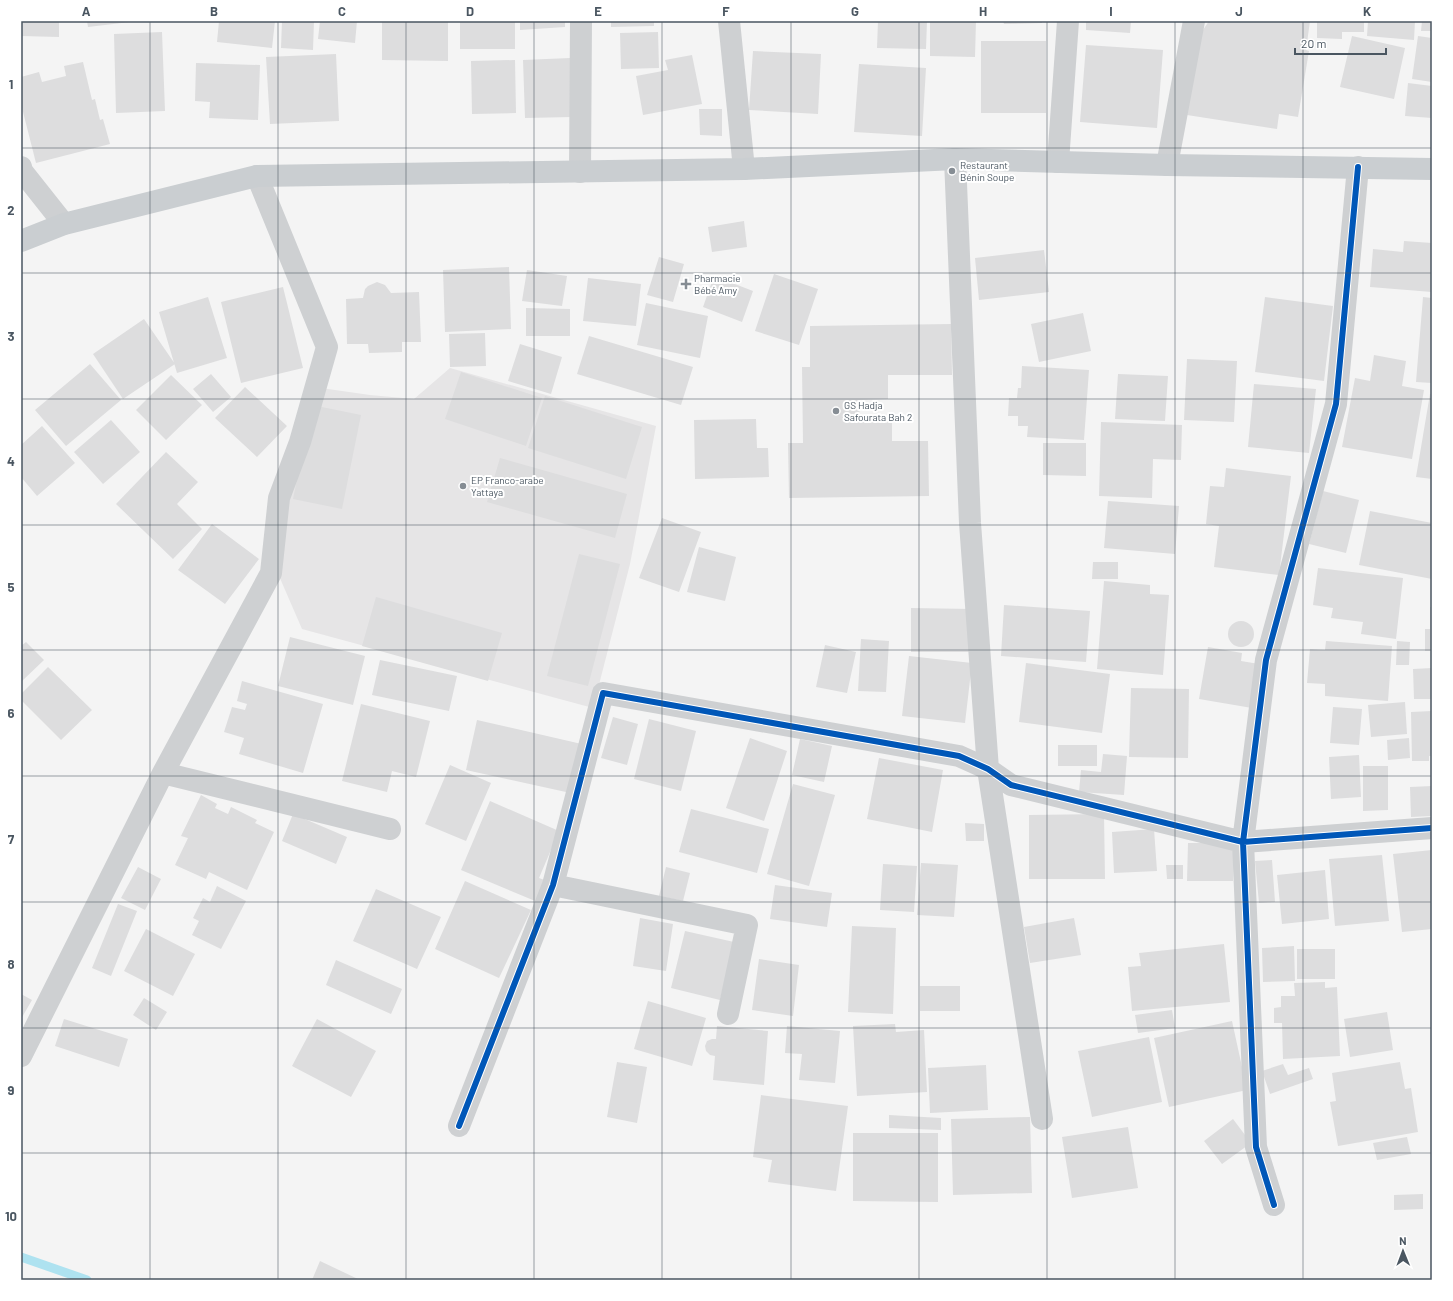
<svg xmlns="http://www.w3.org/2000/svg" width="1453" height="1301" viewBox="0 0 1453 1301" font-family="Barlow,sans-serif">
<rect width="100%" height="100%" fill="#f4f4f4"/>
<!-- education -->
<path fill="#e6e5e6" d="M 450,368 L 656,426 L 630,564 L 593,708 L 302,629 L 266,546 L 307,386 L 370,395 L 414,399 Z"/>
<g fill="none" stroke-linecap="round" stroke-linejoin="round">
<!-- stream -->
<path stroke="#aee2f0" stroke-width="9" d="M 21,1257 L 87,1280"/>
</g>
<!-- building -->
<path fill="#ddddde" d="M 21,21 L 59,21 L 59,37 L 21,36 Z
M 87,21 L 130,21 L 130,22 L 88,27 Z
M 219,21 L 275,21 L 272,48 L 217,42 Z
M 282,21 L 314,21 L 313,50 L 281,48 Z
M 320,21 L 357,21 L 355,43 L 318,39 Z
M 382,21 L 448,21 L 448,61 L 382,60 Z
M 460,21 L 515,21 L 515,49 L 460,49 Z
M 526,21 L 565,21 L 565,27 L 520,30 L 520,22 Z
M 611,21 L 654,21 L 654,26 L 611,27 Z
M 878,21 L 927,21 L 926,49 L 877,48 Z
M 930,21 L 976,21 L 975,57 L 930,56 Z
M 1003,21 L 1042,21 L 1042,23 L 1004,24 Z
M 1086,21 L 1131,21 L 1130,33 L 1086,30 Z
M 1209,21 L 1310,21 L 1306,50 L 1309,51 L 1298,117 L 1279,114 L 1277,129 L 1187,115 L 1201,33 Z
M 1317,21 L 1364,21 L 1364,32 L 1342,32 L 1342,39 L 1317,38 Z
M 1368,21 L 1415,21 L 1414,40 L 1367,36 Z
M 1422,21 L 1432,21 L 1432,31 L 1421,31 Z
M 162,32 L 165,111 L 116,113 L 114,34 Z
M 658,32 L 659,68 L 621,69 L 620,33 Z
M 1352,36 L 1405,48 L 1394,99 L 1340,87 Z
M 1418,36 L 1432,38 L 1432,82 L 1412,79 Z
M 981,41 L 1046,41 L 1046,113 L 981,113 Z
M 1086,45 L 1163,50 L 1157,128 L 1080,122 Z
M 753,51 L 821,54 L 818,114 L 749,110 Z
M 336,54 L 339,121 L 270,124 L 266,57 Z
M 692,55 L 702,104 L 643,115 L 636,76 L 668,70 L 665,60 Z
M 570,58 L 572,117 L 525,118 L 523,60 Z
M 515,60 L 516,113 L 472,114 L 471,61 Z
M 83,62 L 92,100 L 95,99 L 100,120 L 103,119 L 110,144 L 36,163 L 21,104 L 21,77 L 39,72 L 42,82 L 66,76 L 64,66 Z
M 196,63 L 260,65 L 258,120 L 209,118 L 210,102 L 195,101 Z
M 859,64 L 926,68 L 922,136 L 854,132 Z
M 1408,83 L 1432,86 L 1432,118 L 1405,116 Z
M 699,109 L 722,109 L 722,136 L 700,135 Z
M 744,221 L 747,247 L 712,252 L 708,227 Z
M 1404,241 L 1432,243 L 1432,292 L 1370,287 L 1373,249 L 1403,252 Z
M 1044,250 L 1049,292 L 979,300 L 975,258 Z
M 659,257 L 684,264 L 673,302 L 647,295 Z
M 509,267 L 511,329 L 445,332 L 443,270 Z
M 527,270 L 567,276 L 562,306 L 522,301 Z
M 774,274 L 818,289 L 799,345 L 755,331 Z
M 714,276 L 753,291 L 742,322 L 703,307 Z
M 588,278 L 641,284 L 636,326 L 583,321 Z
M 377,282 L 385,285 L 391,293 L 419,292 L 421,342 L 402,342 L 402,352 L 369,353 L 368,344 L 347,344 L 346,299 L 363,298 L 365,289 L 368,286 Z
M 283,287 L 303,368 L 241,383 L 221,302 Z
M 208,297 L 227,358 L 177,373 L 159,312 Z
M 1265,297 L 1333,306 L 1324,381 L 1255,372 Z
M 1423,297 L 1432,298 L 1432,383 L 1416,382 Z
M 646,303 L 708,316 L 700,358 L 637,345 Z
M 526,308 L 570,309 L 570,336 L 526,336 Z
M 1083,313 L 1091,351 L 1039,362 L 1031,324 Z
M 144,319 L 175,364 L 123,399 L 93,354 Z
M 951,324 L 952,375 L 888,375 L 888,399 L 859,400 L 860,422 L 892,421 L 892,441 L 928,441 L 929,496 L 789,498 L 788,443 L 803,443 L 802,367 L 810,367 L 810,326 Z
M 485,333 L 486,366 L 450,367 L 449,334 Z
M 589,336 L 693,367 L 681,405 L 577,374 Z
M 520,344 L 562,357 L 551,394 L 508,381 Z
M 1374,355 L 1406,361 L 1402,386 L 1424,390 L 1412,459 L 1342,447 L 1355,378 L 1370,381 Z
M 1187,359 L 1237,361 L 1234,422 L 1184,420 Z
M 90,364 L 121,400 L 66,446 L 35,410 Z
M 1022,366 L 1089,370 L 1084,440 L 1027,437 L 1028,426 L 1018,426 L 1018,416 L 1008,416 L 1009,398 L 1017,398 L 1018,388 L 1021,388 Z
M 461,372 L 542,398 L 526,446 L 445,419 Z
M 211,374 L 231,397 L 213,412 L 193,389 Z
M 1118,374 L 1168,376 L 1165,421 L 1115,419 Z
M 171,375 L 202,405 L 166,440 L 136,410 Z
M 1254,384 L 1316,389 L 1309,453 L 1248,447 Z
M 245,387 L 287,426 L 257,457 L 215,418 Z
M 1430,394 L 1432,394 L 1432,479 L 1416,477 Z
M 545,396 L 642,427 L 626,479 L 528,448 Z
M 312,405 L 361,415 L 342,509 L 293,499 Z
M 756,419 L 757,448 L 768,448 L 769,477 L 695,479 L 694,420 Z
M 111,420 L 140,452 L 103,484 L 74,452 Z
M 1101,422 L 1182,425 L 1181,460 L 1153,459 L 1152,498 L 1099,496 Z
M 42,426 L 75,463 L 37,496 L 21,477 L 21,445 Z
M 1043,443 L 1086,443 L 1086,476 L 1043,475 Z
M 166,452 L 198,482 L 177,504 L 202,529 L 173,559 L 116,504 Z
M 500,458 L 627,494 L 615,538 L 487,502 Z
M 1226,468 L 1291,476 L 1279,575 L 1214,567 L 1219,526 L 1206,524 L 1210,486 L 1224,487 Z
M 1323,491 L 1359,500 L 1346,553 L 1309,544 Z
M 1108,501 L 1179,506 L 1175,554 L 1104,548 Z
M 1370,511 L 1432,523 L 1432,579 L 1359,565 Z
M 662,518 L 701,532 L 679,592 L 639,578 Z
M 212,524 L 259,559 L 225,604 L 178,570 Z
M 699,547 L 736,557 L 725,601 L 687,592 Z
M 579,554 L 620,564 L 588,686 L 547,676 Z
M 1093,562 L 1118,562 L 1118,579 L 1092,579 Z
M 1318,568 L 1403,578 L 1396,639 L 1361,634 L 1363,622 L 1331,618 L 1333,608 L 1313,605 Z
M 1104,581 L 1150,585 L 1150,594 L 1169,595 L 1163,675 L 1097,669 Z
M 376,597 L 502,633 L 488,681 L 362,646 Z
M 1004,605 L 1090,611 L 1086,662 L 1001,656 Z
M 1430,607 L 1432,607 L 1432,651 L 1425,651 L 1425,629 L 1430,629 Z
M 911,608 L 972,609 L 972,652 L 911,652 Z
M1228 634a13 13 0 1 1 26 0a13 13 0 1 1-26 0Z
M 290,637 L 365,656 L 353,705 L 278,686 Z
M 861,639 L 889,641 L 886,692 L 858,691 Z
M 1326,641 L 1392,646 L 1388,701 L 1325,696 L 1325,684 L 1307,683 L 1310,649 L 1325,650 Z
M 1397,641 L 1410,642 L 1409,665 L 1396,665 Z
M 26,642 L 44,660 L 21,682 L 21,646 Z
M 825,645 L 856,652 L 847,693 L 816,687 Z
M 1208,647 L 1242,653 L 1241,661 L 1259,664 L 1252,708 L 1199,699 Z
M 909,656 L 972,663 L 965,723 L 902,716 Z
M 380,660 L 457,676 L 449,711 L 372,695 Z
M 1026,663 L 1110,674 L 1102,733 L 1019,722 Z
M 48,667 L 92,710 L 61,740 L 21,700 L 21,694 Z
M 1432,668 L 1432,699 L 1414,699 L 1413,669 Z
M 242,681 L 323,704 L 303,773 L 239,754 L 244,738 L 224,732 L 232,707 L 245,710 L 247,704 L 237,701 Z
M 1131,688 L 1189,689 L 1188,758 L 1129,757 Z
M 1405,702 L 1407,734 L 1371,737 L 1368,705 Z
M 361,704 L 430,721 L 416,777 L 392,771 L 387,792 L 342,781 Z
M 1333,707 L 1362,709 L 1359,745 L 1330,743 Z
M 1432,711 L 1432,756 L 1429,756 L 1429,761 L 1412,761 L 1411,712 Z
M 613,717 L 638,724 L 627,765 L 601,758 Z
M 649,719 L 696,731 L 681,791 L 634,779 Z
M 477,720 L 586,745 L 575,794 L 466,770 Z
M 750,738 L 787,751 L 764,821 L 726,808 Z
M 1409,738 L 1410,758 L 1388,760 L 1387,740 Z
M 800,739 L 832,746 L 824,782 L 792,775 Z
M 1058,745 L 1097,745 L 1097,766 L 1058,766 Z
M 1103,754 L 1127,756 L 1124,795 L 1079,792 L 1081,770 L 1101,772 Z
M 1359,755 L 1361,797 L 1331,799 L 1329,757 Z
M 879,758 L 943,770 L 932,832 L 867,819 Z
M 450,765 L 491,783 L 466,841 L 425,824 Z
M 1363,766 L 1388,766 L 1388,810 L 1363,811 Z
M 793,784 L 835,795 L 809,886 L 767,874 Z
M 1432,786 L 1432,816 L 1411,817 L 1410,787 Z
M 201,795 L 217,804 L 215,808 L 228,814 L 231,807 L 257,820 L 255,823 L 274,832 L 247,890 L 209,872 L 206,879 L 175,865 L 188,838 L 181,836 Z
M 490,801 L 559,831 L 539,878 L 550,882 L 540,903 L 461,870 Z
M 691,809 L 769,829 L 757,873 L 679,852 Z
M 293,814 L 347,837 L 336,864 L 282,841 Z
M 1104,814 L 1105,879 L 1029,879 L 1029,815 Z
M 965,823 L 984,824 L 984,841 L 966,841 Z
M 1154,829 L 1157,871 L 1114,873 L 1112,832 Z
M 1188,843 L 1234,843 L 1233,881 L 1187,881 Z
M 1432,850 L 1432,929 L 1402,932 L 1393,854 Z
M 1382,855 L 1389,921 L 1335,926 L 1329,859 Z
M 1272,860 L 1275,902 L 1259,903 L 1255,861 Z
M 921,863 L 958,865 L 954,917 L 917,915 Z
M 883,864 L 917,866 L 914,912 L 880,910 Z
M 1166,865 L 1183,865 L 1183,879 L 1167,879 Z
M 138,867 L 161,879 L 145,910 L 121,898 Z
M 666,867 L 690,873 L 683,901 L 659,896 Z
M 1325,870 L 1329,919 L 1282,924 L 1277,875 Z
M 465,881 L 531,910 L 499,978 L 435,949 Z
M 775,885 L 832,893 L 827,927 L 770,919 Z
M 217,886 L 246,901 L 221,949 L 192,935 L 199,921 L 193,918 L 203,898 L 210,902 Z
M 376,889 L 441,917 L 417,969 L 353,941 Z
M 118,904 L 137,911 L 111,976 L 92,968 Z
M 640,918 L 673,924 L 666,971 L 633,966 Z
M 1074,918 L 1081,955 L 1030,963 L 1024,927 Z
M 852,926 L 896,928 L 893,1014 L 848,1012 Z
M 146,929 L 195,954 L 173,996 L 124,971 Z
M 685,931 L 734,942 L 720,1000 L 671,988 Z
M 1224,944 L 1230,1002 L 1132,1011 L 1128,967 L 1141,966 L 1139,953 Z
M 1294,946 L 1295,981 L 1263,982 L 1262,948 Z
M 1297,949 L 1335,949 L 1335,979 L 1297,979 Z
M 759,959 L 799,965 L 793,1016 L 752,1010 Z
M 336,960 L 402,989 L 391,1014 L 326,985 Z
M 1325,982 L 1325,988 L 1337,987 L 1340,1056 L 1283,1059 L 1282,1023 L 1274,1023 L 1274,1008 L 1281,1007 L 1281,996 L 1295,996 L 1294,983 Z
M 920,986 L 960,986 L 960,1011 L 920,1011 Z
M 21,994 L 32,1000 L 21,1019 Z
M 144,998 L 167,1012 L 156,1030 L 133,1015 Z
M 648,1001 L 706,1018 L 692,1066 L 634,1049 Z
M 1172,1010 L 1175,1028 L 1138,1033 L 1135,1015 Z
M 1387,1012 L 1393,1050 L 1350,1057 L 1344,1019 Z
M 64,1019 L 128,1039 L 119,1067 L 55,1046 Z
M 317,1019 L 376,1051 L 351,1097 L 292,1066 Z
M 1232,1021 L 1247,1090 L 1169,1107 L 1154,1038 Z
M 895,1024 L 896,1032 L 924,1030 L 927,1092 L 857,1096 L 853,1026 Z
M 717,1026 L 768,1031 L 764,1085 L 713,1080 L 715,1056 L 710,1055 L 706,1051 L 705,1046 L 707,1041 L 712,1039 L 716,1039 Z
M 787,1026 L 840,1031 L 835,1083 L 799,1080 L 802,1054 L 785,1053 Z
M 1149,1037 L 1162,1102 L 1092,1117 L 1078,1051 Z
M 617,1062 L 647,1067 L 637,1123 L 607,1117 Z
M 1400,1062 L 1405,1089 L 1411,1088 L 1418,1132 L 1338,1146 L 1330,1102 L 1336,1101 L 1332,1073 Z
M 1283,1064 L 1288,1075 L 1309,1068 L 1313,1079 L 1270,1094 L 1262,1071 Z
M 986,1065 L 988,1110 L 930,1113 L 928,1068 Z
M 761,1095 L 848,1106 L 836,1191 L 768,1182 L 772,1160 L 753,1157 Z
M 889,1115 L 941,1118 L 941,1130 L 889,1128 Z
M 1030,1117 L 1032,1193 L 953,1195 L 951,1119 Z
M 1233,1119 L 1251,1143 L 1222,1164 L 1204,1141 Z
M 1128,1127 L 1138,1188 L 1072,1198 L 1062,1137 Z
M 853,1133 L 938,1133 L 938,1202 L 853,1201 Z
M 1407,1137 L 1411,1154 L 1377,1160 L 1373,1143 Z
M 1423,1194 L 1423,1209 L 1394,1210 L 1394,1195 Z
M 320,1261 L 360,1280 L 312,1280 Z"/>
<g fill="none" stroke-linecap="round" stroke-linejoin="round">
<!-- minor -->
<path stroke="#ced0d2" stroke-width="22" d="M 729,21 L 744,169
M 955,159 L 970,523 L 988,769 L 1042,1119
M 1058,162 L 1068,21
M 1167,165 L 1194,21
M 21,167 L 22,171 L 64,224
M 580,172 L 581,21
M 257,176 L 327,347 L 300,442 L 279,498 L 271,573 L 163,773 L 390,829
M 553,885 L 747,925 L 728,1014
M 21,1056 L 163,773
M 459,1126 L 553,885 L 603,693 L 959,756 L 988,769 L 1011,785 L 1243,842 L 1432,828
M 1274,1205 L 1256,1147 L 1243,842 L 1266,660 L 1336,404 L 1358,167"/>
<!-- major -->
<path stroke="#caced1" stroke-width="22" d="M 21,241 L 64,224 L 257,176 L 744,169 L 955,159 L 1167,165 L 1432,169"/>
<!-- cycleway casing -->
<g stroke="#fff" stroke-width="8">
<path id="cycleway" d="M 459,1126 L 553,885 L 603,693 L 959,756 L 988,769 L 1011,785 L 1243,842 L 1432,828
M 1274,1205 L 1256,1147 L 1243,842 L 1266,660 L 1336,404 L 1358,167"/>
</g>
<!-- cycleway -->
<use href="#cycleway" stroke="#0057b8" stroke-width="6"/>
</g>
<!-- grid -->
<path fill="none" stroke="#4a5661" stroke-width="1" stroke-opacity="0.55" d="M 150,21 L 150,1280M 278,21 L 278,1280M 406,21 L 406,1280M 534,21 L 534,1280M 662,21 L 662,1280M 791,21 L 791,1280M 919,21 L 919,1280M 1047,21 L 1047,1280M 1175,21 L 1175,1280M 1303,21 L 1303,1280M 21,148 L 1432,148M 21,273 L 1432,273M 21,399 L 1432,399M 21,525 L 1432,525M 21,650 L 1432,650M 21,776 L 1432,776M 21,902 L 1432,902M 21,1028 L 1432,1028M 21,1153 L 1432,1153"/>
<!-- markers -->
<g fill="#868d94" stroke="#fff" stroke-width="1.5">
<circle cx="952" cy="171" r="4"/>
<path d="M684 278h4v4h4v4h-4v4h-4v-4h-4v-4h4z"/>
<circle cx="836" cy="411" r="4"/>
<circle cx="463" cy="486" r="4"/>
</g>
<g text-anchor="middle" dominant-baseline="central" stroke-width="4" stroke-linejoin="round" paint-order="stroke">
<!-- poi labels -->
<g font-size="10" fill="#4a5661" stroke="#fff" text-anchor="start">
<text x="960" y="165">Restaurant<tspan x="960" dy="12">Bénin Soupe</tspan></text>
<text x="694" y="278">Pharmacie<tspan x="694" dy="12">Bébé Amy</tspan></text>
<text x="844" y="405">GS Hadja<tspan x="844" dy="12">Safourata Bah 2</tspan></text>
<text x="471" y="480">EP Franco-arabe<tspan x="471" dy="12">Yattaya</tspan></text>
</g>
</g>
<!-- border -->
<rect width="1453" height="1301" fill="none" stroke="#ffffff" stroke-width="44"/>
<!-- north arrow -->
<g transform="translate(1403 1251) rotate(359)" stroke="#ffffff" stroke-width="3" paint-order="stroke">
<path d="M0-3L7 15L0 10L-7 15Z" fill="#4a5661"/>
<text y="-6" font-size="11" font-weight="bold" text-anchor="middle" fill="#4a5661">N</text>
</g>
<!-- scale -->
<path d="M1295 48v6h91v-6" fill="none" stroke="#4a5661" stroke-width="2"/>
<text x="1301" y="48" font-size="12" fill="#4a5661" stroke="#ffffff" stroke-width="3" paint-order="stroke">20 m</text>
<rect x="22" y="22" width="1409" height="1257" fill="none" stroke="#4a5661" stroke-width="1.5"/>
<g font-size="13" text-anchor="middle" font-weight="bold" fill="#4a5661">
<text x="86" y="16">A</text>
<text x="214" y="16">B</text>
<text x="342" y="16">C</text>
<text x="470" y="16">D</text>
<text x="598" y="16">E</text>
<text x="726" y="16">F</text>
<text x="855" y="16">G</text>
<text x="983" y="16">H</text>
<text x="1111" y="16">I</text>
<text x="1239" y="16">J</text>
<text x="1367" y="16">K</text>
<text x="11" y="89">1</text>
<text x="11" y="215">2</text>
<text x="11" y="341">3</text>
<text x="11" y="466">4</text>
<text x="11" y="592">5</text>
<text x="11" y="718">6</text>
<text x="11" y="844">7</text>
<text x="11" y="969">8</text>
<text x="11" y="1095">9</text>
<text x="11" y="1221">10</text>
</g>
</svg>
